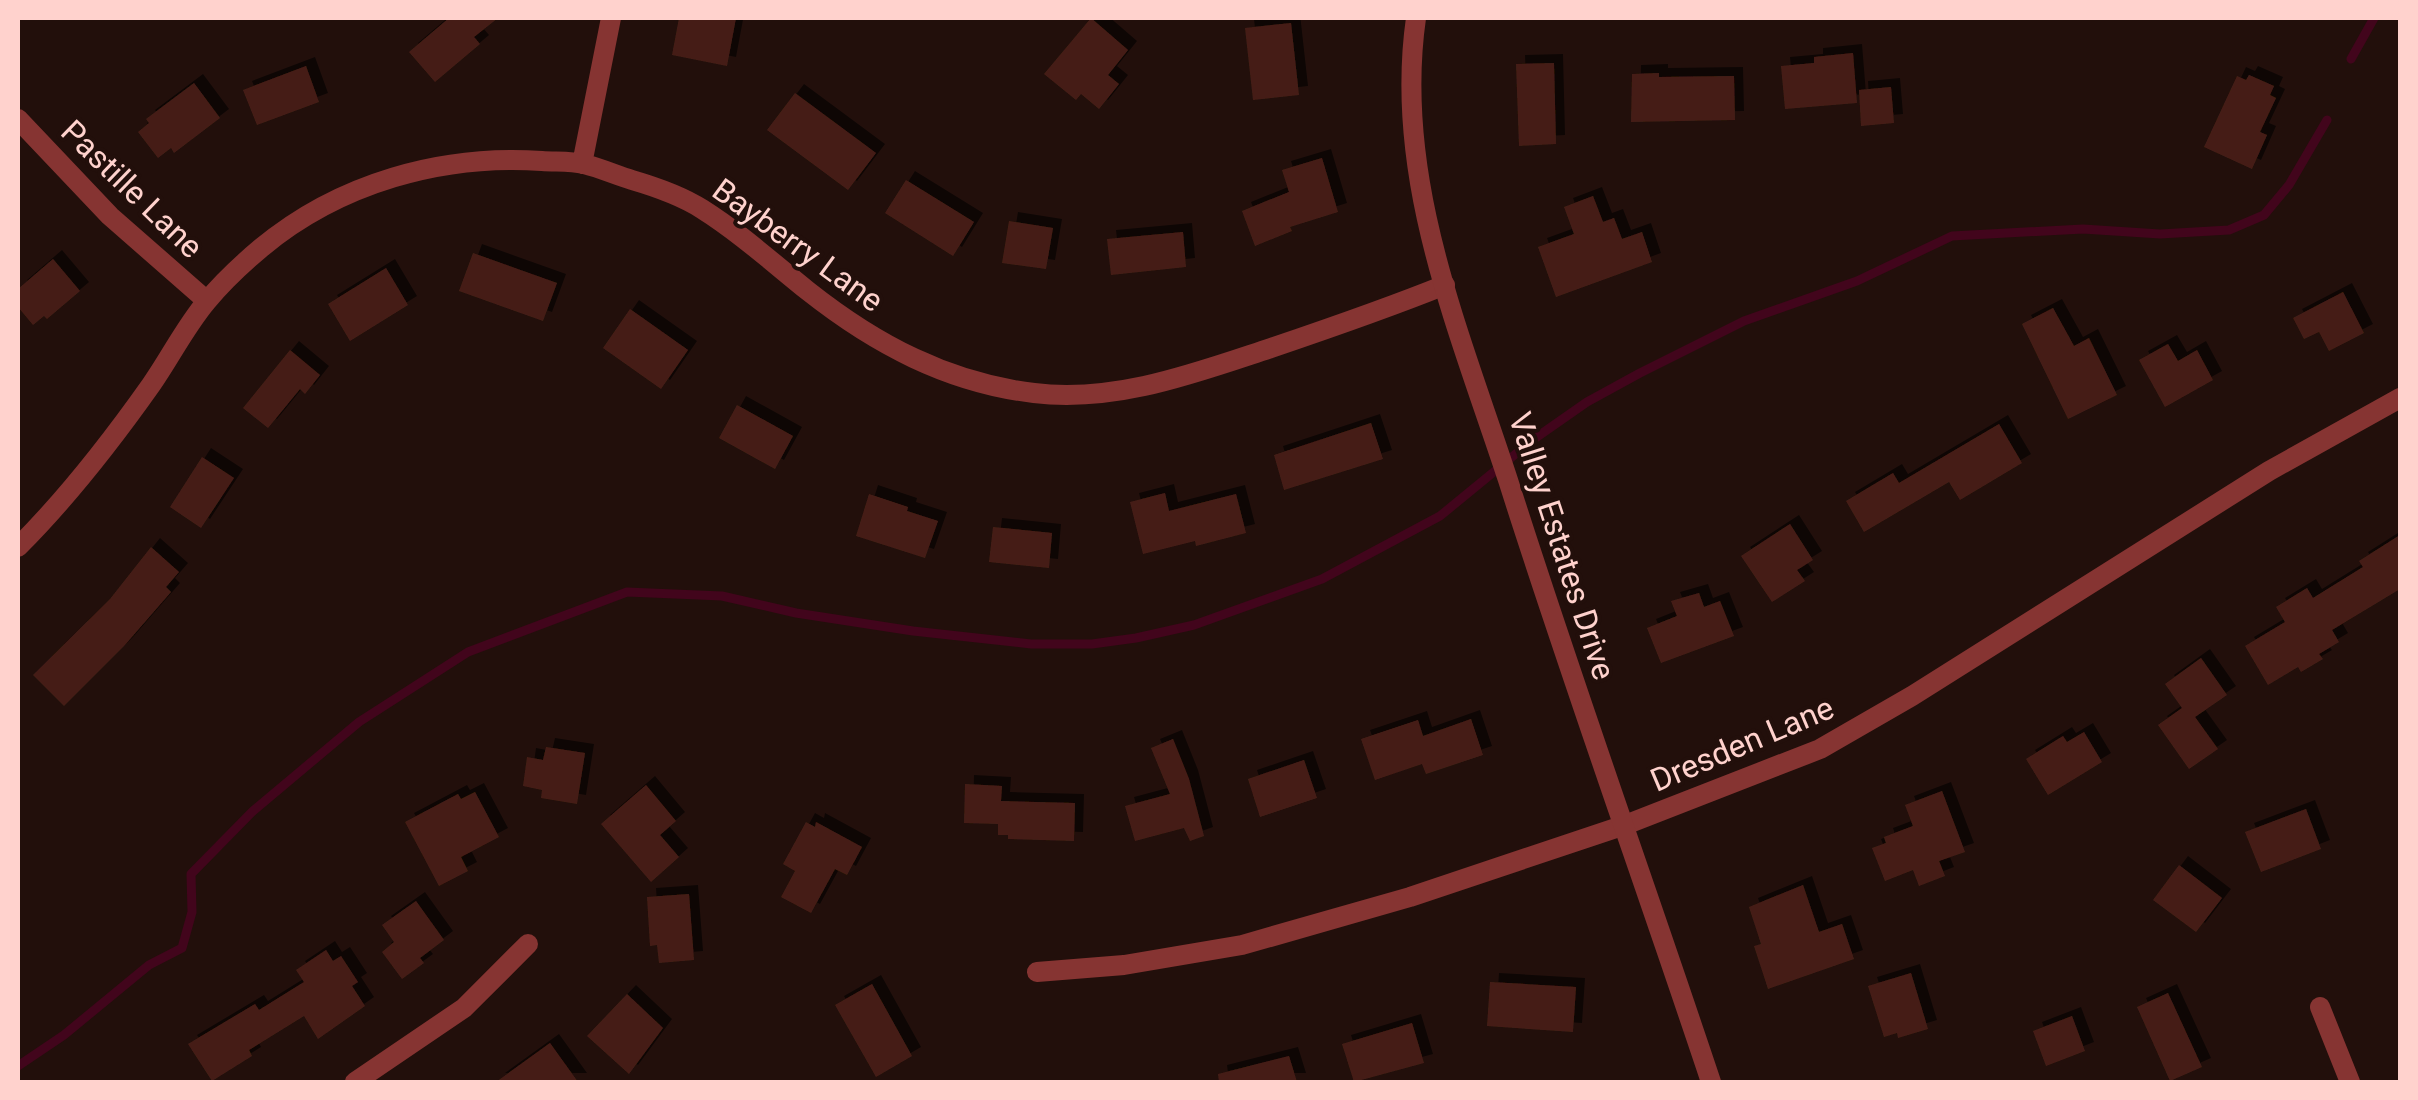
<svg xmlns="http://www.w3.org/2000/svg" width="2418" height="1100" viewBox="0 0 2418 1100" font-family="Roboto,sans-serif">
<defs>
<filter id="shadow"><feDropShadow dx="9" dy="-9" stdDeviation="0" flood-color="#0009"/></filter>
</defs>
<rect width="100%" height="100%" fill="#220f0b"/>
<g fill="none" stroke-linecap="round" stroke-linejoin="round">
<!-- stream -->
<path stroke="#42051c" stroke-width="9" d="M 2351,59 L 2374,18
M 18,1066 L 64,1035 L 149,965 L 182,948 L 192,912 L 191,874 L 253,811 L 359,722 L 468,652 L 627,592 L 722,596 L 796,613 L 913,631 L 1031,644 L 1092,644 L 1136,638 L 1194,625 L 1322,579 L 1440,516 L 1534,439 L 1587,402 L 1640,373 L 1744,321 L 1857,281 L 1952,236 L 2083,229 L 2160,234 L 2229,230 L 2264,215 L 2289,185 L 2327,120"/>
</g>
<!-- building -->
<path fill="#451f16" filter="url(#shadow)" d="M 449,18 L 498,18 L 474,37 L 480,44 L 435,82 L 409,52 Z
M 679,18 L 736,18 L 727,66 L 672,55 Z
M 1091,18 L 1128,50 L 1108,75 L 1119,84 L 1099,109 L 1081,94 L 1076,100 L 1044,74 Z
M 1291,23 L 1299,95 L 1253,100 L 1245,28 Z
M 1853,53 L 1857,103 L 1785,109 L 1781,66 L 1814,63 L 1814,57 Z
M 1554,63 L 1556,144 L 1519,146 L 1516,64 Z
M 306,66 L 319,102 L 257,125 L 243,90 Z
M 1659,73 L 1659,77 L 1734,76 L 1735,120 L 1631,122 L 1632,74 Z
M 2249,75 L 2274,86 L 2270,95 L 2276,98 L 2260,132 L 2267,135 L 2252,169 L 2204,147 L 2237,76 L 2246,80 Z
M 194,83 L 220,118 L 174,153 L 171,148 L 158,158 L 138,132 L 149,123 L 146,119 Z
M 1891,87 L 1894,123 L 1861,126 L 1859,90 Z
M 795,93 L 876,153 L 848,190 L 767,130 Z
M 1322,158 L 1338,212 L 1290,227 L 1292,231 L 1255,246 L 1242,211 L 1289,192 L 1282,170 Z
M 906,180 L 974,222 L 953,256 L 885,213 Z
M 1593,196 L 1603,222 L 1614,218 L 1622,239 L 1642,232 L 1652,262 L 1556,297 L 1538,247 L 1574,234 L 1564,207 Z
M 1009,221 L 1053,228 L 1046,269 L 1002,263 Z
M 1183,232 L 1186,267 L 1111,275 L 1107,239 Z
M 473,253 L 557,283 L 543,321 L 459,291 Z
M 53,259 L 80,291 L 47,319 L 44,316 L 33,325 L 18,307 L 18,289 Z
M 386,268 L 408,305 L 350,341 L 328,304 Z
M 2343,292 L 2364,333 L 2329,351 L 2319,332 L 2304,339 L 2293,318 Z
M 2053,308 L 2074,346 L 2089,338 L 2117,395 L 2068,419 L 2022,324 Z
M 630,309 L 688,350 L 661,389 L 603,348 Z
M 2168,344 L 2178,361 L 2197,350 L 2213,380 L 2165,407 L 2139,360 Z
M 290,350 L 320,375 L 305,394 L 300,389 L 268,428 L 243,408 Z
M 737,405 L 793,436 L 775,469 L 719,438 Z
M 1371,423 L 1383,459 L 1284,490 L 1274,455 Z
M 1999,424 L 2022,463 L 1960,500 L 1949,482 L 1864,532 L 1846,501 L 1893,473 L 1899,483 Z
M 202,457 L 234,478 L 201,528 L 170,507 Z
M 1165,493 L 1169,511 L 1236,494 L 1246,533 L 1196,546 L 1195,541 L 1143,554 L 1130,502 Z
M 869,494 L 908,507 L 907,511 L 938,521 L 925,558 L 856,536 Z
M 1790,524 L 1813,560 L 1797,570 L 1805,581 L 1772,602 L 1741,556 Z
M 993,527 L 1052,533 L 1049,568 L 989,562 Z
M 2400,535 L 2400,589 L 2332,630 L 2339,642 L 2319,654 L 2323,659 L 2301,672 L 2298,667 L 2268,685 L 2245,646 L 2285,622 L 2276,607 L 2307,588 L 2313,598 L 2363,567 L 2359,561 Z
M 151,547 L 179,572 L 166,587 L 171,592 L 124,646 L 64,706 L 33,675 L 110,599 Z
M 1699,593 L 1704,607 L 1720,601 L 1734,636 L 1661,663 L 1647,628 L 1677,616 L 1671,601 Z
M 2201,658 L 2227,695 L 2195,717 L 2218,749 L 2189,769 L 2158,725 L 2182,708 L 2165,684 Z
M 1471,719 L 1483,755 L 1426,774 L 1422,764 L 1375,780 L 1361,739 L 1418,720 L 1423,736 Z
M 2084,732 L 2102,762 L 2048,795 L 2026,759 L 2063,736 L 2067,742 Z
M 1173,739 L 1189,779 L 1204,836 L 1190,841 L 1184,828 L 1135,841 L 1125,806 L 1170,794 L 1151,748 Z
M 546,747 L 585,753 L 577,804 L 541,798 L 542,790 L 523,786 L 527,757 L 543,760 Z
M 1304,760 L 1317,798 L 1260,817 L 1248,779 Z
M 965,784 L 1002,786 L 1001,801 L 1075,803 L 1074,841 L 1008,839 L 1008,835 L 998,835 L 998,824 L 964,823 Z
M 646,785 L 676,821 L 660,835 L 679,857 L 651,882 L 601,824 Z
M 1942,791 L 1965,852 L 1939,861 L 1945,876 L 1919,886 L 1913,870 L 1885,881 L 1872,848 L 1886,843 L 1884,837 L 1913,826 L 1905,805 Z
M 475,792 L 499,837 L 461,857 L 468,871 L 439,886 L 405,822 L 458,794 L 461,799 Z
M 2306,809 L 2321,849 L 2261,872 L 2245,832 Z
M 806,822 L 815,827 L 816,822 L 862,847 L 847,875 L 835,869 L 811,913 L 781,897 L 795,871 L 783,864 Z
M 2179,865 L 2222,898 L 2196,932 L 2153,900 Z
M 1803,885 L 1819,932 L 1842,924 L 1854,959 L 1768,989 L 1754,946 L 1761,944 L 1749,907 Z
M 689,894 L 694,960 L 659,963 L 657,945 L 650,946 L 647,897 Z
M 416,901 L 444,940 L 420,958 L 424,963 L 402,979 L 382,952 L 394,942 L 382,925 Z
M 326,950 L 333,961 L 341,956 L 358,982 L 352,986 L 365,1006 L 318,1039 L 304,1016 L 249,1050 L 252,1056 L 212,1081 L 188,1044 L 255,1004 L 259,1010 L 304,982 L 296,970 Z
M 1911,973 L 1928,1029 L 1898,1038 L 1897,1033 L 1884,1037 L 1868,986 Z
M 1490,982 L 1576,987 L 1573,1032 L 1487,1026 Z
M 872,984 L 912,1056 L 876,1077 L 835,1005 Z
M 2168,993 L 2202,1067 L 2170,1081 L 2137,1007 Z
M 627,994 L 663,1028 L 629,1074 L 587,1036 Z
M 2072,1016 L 2085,1051 L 2046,1066 L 2033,1031 Z
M 1412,1023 L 1424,1063 L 1354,1082 L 1342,1044 Z
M 550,1043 L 578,1082 L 496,1082 Z
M 1289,1056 L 1297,1082 L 1219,1082 L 1218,1074 Z"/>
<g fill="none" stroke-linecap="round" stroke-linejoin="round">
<!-- minor -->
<path stroke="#863432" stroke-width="20" d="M 18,119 L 110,216 L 207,301
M 582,164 L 611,18
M 18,547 C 68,497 110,443 151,385 C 170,358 185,327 207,301 C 222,283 242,264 261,248 C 339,183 442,154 542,161 C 556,162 571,161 584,164 C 600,168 616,175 632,180 C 656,187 680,195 702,209 C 740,233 773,263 808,291 C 875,344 948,383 1034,393 C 1116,403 1195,373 1271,348 C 1330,328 1388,308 1445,285
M 1037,972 L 1124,965 L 1242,945 L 1410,897 L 1625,825 L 1820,749 L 1912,696 L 2269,471 L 2400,398
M 2320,1007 L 2350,1082
M 355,1082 L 464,1008 L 528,944"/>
<!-- tertiary -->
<path stroke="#863432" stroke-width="20" d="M 1416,18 C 1393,178 1459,330 1508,480 C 1572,682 1644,881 1711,1082"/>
</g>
<g text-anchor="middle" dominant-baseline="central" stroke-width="8" stroke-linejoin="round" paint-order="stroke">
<!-- street labels -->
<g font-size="32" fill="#ffd2cd" stroke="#220f0b">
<text transform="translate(132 189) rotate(44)">Pastille Lane</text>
<text transform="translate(798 245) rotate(36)">Bayberry Lane</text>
<text transform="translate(1562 546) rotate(72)">Valley Estates Drive</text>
<text transform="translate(1742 744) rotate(-23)">Dresden Lane</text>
</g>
</g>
<!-- border -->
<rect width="2418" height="1100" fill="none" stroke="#ffd2cd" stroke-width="40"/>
</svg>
